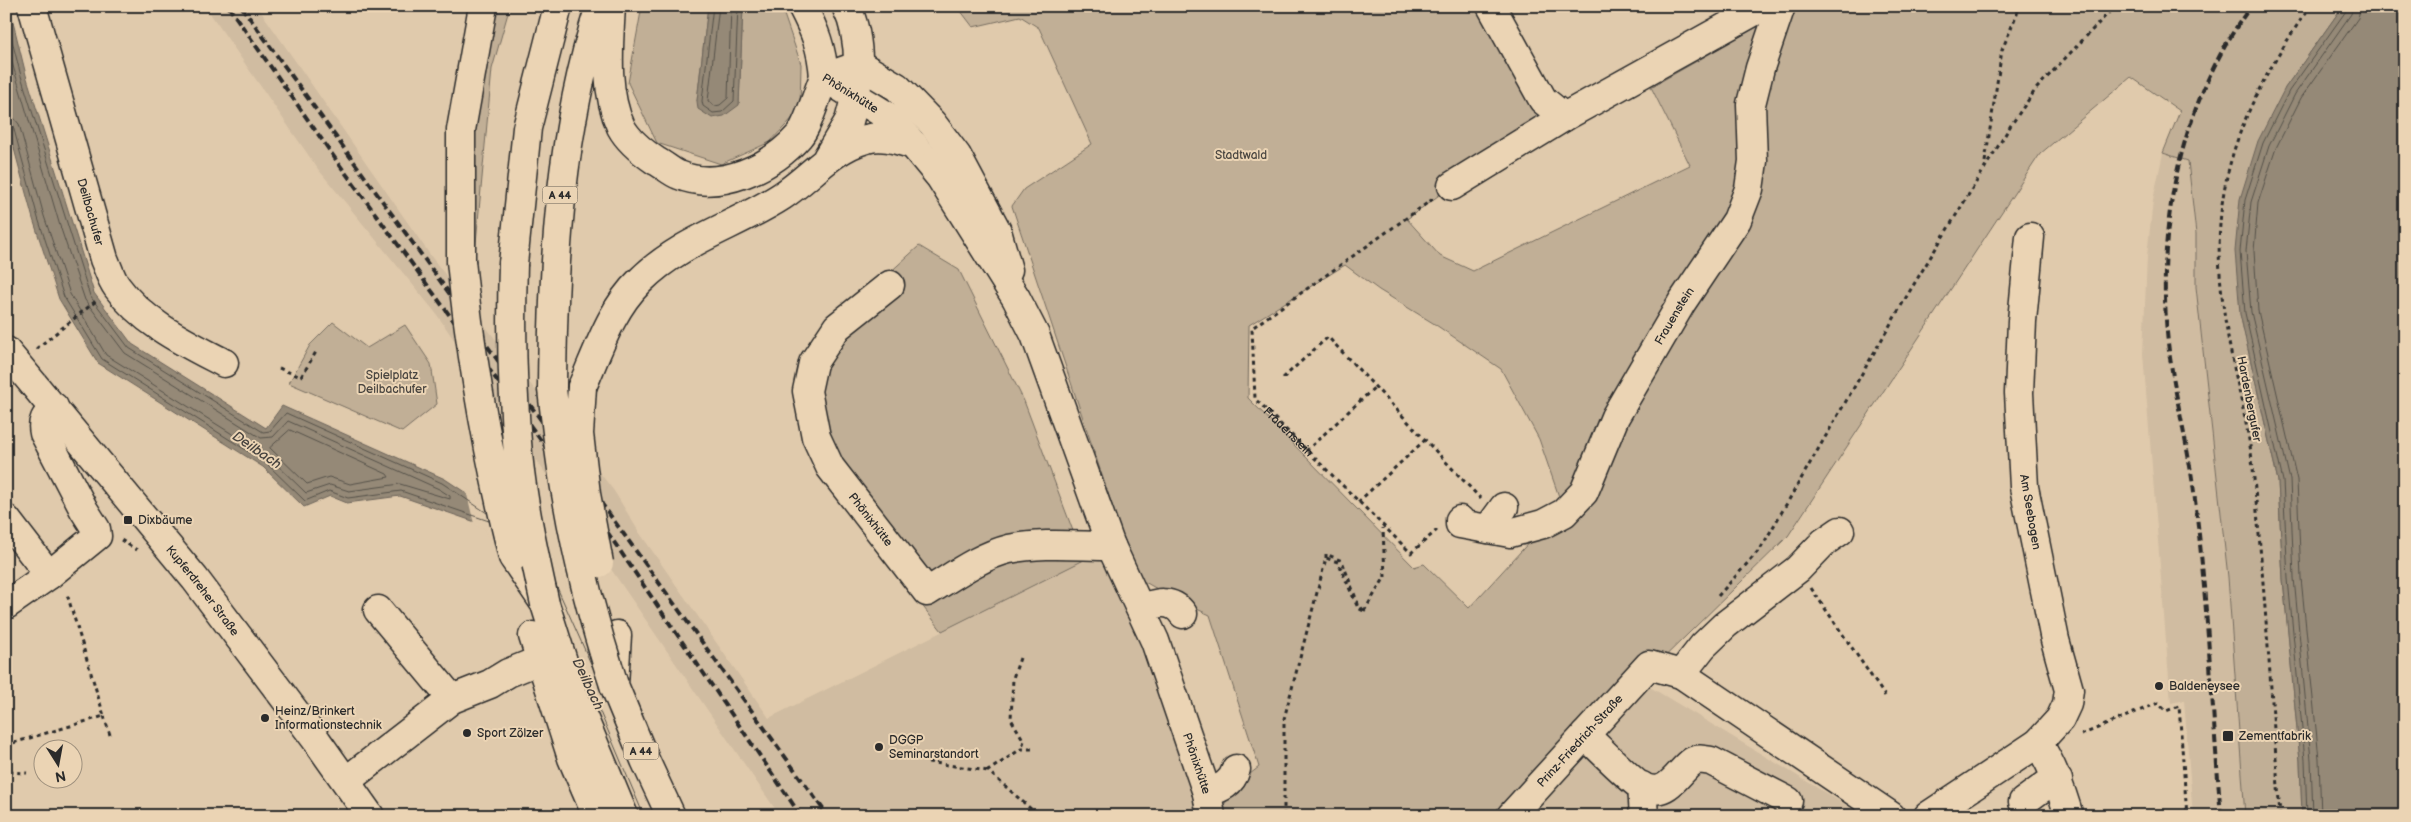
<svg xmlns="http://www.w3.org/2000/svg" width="2411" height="822" viewBox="0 0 2411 822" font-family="'Balsamiq Sans',sans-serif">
<rect width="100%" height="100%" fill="#e0caac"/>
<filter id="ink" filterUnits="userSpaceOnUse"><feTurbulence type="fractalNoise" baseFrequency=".02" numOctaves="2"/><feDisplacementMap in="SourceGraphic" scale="10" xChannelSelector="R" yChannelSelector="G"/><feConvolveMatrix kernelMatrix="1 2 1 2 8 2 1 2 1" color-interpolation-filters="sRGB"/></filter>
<g filter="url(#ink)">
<!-- built -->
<path fill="#d0bca1" d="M 205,6 L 257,6 L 433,259 L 614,491 L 639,532 L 769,718 L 1111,547 L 1209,816 L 780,816 L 435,312 L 318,169 Z
M 2163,153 L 2188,161 L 2196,234 L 2196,287 L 2228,577 L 2245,816 L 2193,816 L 2184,700 L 2171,703 L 2143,354 L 2147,256 L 2153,200 Z
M 1640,681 L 1864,816 L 1516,816 Z"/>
<!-- green -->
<path fill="#c1af96" stroke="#766d60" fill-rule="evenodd" d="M 492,6 L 510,6 L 492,69 L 475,254 L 470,252 L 472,130 Z
M 642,6 L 708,6 L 697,101 L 739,104 L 743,6 L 781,6 L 801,64 L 800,110 L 770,142 L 721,164 L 657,143 L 628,83 Z
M 957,6 L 1488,6 L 1560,118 L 1446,190 L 1407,219 L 1440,256 L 1473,271 L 1690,165 L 1651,87 L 1787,10 L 1799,6 L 2343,6 L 2285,88 L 2240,314 L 2278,481 L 2283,579 L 2300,761 L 2302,816 L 2245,816 L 2228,577 L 2196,287 L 2196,234 L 2188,161 L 2163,153 L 2180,111 L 2131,77 L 2040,154 L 1788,536 L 1640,681 L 1516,816 L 1216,816 L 1241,781 L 1259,767 L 1210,615 L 1175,599 L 1136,577 L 1012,206 L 1024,189 L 1092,144 L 1039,28 L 1020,16 L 973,27 ZM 1345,265 L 1379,290 L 1433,323 L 1501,369 L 1539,439 L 1565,514 L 1533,538 L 1469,608 L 1424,564 L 1414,567 L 1248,398 L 1249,325 Z
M 919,246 L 959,270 L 1024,401 L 1084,560 L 942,631 L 821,476 L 808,449 L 794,403 L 802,352 Z
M 333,322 L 367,348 L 405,325 L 431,364 L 437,404 L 402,432 L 289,383 L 310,345 Z"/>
<!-- water -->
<path fill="#958977" stroke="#6b6359" d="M 6,6 L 9,6 L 26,75 L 94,293 L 132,344 L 266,428 L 282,406 L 445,479 L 543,544 L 580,676 L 487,526 L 400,496 L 347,503 L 330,496 L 304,507 L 263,467 L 98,363 L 59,299 L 33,219 L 6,119 Z
M 708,6 L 743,6 L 739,105 L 724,116 L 712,118 L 698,109 L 697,101 Z
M 2343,6 L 2405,6 L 2405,816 L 2302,816 L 2300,761 L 2283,579 L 2278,481 L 2240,314 L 2235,251 L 2240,199 L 2258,141 L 2285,88 Z"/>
<!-- pier -->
<path fill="#e0caac" d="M 466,490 L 546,543 L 669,816 L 637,816 L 578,677 L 485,528 L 474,524 Z"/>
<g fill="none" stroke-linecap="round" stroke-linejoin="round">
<!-- shore -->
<path stroke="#555149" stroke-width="1" d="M 713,6 L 702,101 L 703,106 L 713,113 L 722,112 L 734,101 L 738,6
M 719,6 L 708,101 L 715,106 L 720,105 L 728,98 L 731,6
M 6,17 L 21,76 L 90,296 L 129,348 L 263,432 L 270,431 L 286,413 L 442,483 L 487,513
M 6,42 L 60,226 L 85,300 L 125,353 L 261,438 L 273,437 L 288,421 L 439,489 L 450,496 L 450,499 L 400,484 L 349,491 L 330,485 L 306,493 L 269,457 L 106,355 L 70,294 L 44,216 L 19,124 L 14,118 L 6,116
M 6,122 L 13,126 L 38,218 L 64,297 L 102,359 L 265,462 L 305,501 L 329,491 L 348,498 L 401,491 L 489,521
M 290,430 L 387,474 L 389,477 L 350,484 L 329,477 L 307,484 L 270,448 Z
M 556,585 L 592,666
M 581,667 L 644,816
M 2307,816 L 2305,760 L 2288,579 L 2283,481 L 2245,313 L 2240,251 L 2245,200 L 2263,143 L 2289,91 L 2346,11 L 2347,6
M 2313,816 L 2311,760 L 2294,578 L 2290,480 L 2251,312 L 2246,251 L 2251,202 L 2269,146 L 2295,94 L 2351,14 L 2353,6
M 2321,816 L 2319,759 L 2301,578 L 2297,480 L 2258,311 L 2254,251 L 2258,203 L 2276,148 L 2301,98 L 2358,18 L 2361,6"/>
<!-- minor casing -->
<g stroke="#2b2b2b" stroke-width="31">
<g id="minor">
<path id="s2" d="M 32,6 L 104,259 C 108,268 111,279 117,287 C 143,323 186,343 224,363"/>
<path d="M 1491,6 L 1543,100 L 1564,117 L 1764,6"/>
<path d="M 837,73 L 860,65 L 897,87 L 932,123 L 957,156 L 997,231 L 1008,270"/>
<path id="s3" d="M 824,77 L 892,119 L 940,177 L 1016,298 L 1035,335 L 1111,546 L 1155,641 L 1207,793 L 1211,816"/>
<path d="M 1452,186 L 1564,117"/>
<path id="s4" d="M 890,285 L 837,327 L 813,363 L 807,391 L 816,437 L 830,467 L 927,592 C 952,577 980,556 1009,549 C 1042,542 1078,546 1111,546"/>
<path id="s5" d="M 6,351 L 195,579 L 317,741 L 370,816"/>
<path d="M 6,519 L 49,575"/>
<path id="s6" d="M 1460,520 L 1460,524 L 1510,533 L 1543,524 L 1564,513 L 1584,492 L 1615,417 L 1682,302 L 1737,220 L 1749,189 L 1753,161 L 1751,104 L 1760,68 L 1781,6"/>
<path d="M 1488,529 L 1504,507"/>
<path d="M 6,605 L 49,575 L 97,536 L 96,529 L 84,510 L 44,433 C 41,421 46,416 54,407"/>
<path d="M 1140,608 C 1156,603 1172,598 1183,614"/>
<path d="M 378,610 L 452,699"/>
<path d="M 533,636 L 572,758 L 597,816"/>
<path d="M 1681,674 L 1703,646 L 1725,625 L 1798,569 L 1824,542 L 1840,531"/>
<path d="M 1585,735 C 1596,745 1632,782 1642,787 C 1669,798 1676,773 1693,761 C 1698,758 1705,760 1711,761 L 1788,801"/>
<path d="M 2038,743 C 2053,766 2061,789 2069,816"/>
<path d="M 346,781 L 452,699 L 490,684 L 508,673 L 540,660"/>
<path d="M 1642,786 L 1644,816"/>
<path d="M 1207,793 C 1221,788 1232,784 1236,769"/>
<path d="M 2023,802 L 2049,783 L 2058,780"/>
<path id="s7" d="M 1511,816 L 1649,665 L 1681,674 L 1891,816"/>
<path d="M 1928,816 L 2038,743 L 2060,719 L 2067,704 L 2069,690 L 2055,640 L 2024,487 L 2019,393 L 2022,321 L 2030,237"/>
</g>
</g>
<!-- major casing -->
<g stroke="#2b2b2b" stroke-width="31">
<path id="major" d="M 802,6 C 815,31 822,48 824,77
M 846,6 C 860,34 860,65 856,95"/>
</g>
<!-- highway casing -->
<g stroke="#2b2b2b" stroke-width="31">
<path id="highway" d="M 611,6 C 609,44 604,91 621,127 C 628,140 644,153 656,161 C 664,165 671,172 679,175 C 720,192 772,167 799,136 C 808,126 818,91 824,77
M 827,158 L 849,121 L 856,95
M 461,261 L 461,130 L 483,6
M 513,264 L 527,128 L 558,6
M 582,387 C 598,351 611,309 640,281 C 681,240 736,226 782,196 C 811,177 831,149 866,139 C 883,134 898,140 914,145
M 552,389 C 553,258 560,132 600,6
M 513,557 L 545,604 L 573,693 L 624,816
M 617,635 L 614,685 L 645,760 L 671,816"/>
</g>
<!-- path -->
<g stroke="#2b2b2b" stroke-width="3" stroke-dasharray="4 4" stroke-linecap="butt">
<path d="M 1985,162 L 2002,50 L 2020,6"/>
<path id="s1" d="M 1433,199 L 1252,328 L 1255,399 L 1411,553 L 1437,530"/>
<path d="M 36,349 L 96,301"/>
<path d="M 279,368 L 301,377 L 316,352"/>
<path d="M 1283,378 L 1328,337 L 1481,499"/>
<path d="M 1306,451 L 1375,387"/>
<path d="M 1358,502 L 1425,440"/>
<path d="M 121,540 L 137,550"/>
<path d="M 1326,558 L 1326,554 L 1342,561 L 1358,604 L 1364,611"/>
<path d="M 1811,588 L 1885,696"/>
<path d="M 1718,596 L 1761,548 L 1908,294 L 2011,125 L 2036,89 L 2115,6"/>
<path d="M 1364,611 L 1385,577 L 1383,528"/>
<path d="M 1020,658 L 1013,678 L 1011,719 L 1024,741 L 1021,749"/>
<path d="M 104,716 L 110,735"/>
<path d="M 2081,735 L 2158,703 L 2166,711 L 2179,706 L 2187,816"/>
<path d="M 6,745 L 104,716 L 67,594"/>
<path d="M 6,755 L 11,772 L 27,773"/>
<path d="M 928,762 L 988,771"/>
<path d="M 1031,809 L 988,771 L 1021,749 L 1034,749"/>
<path d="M 1284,816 L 1284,719 L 1326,558 L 1338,562 L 1358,608 L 1364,611"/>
<path d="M 2280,816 C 2272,700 2264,584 2253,468 C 2247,413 2229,359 2223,303 C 2211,214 2227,144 2272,66 C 2284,46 2296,25 2311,6"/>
</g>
<!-- minor -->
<use href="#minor" stroke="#ebd4b4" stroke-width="28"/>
<!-- major -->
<use href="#major" stroke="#ebd4b4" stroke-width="28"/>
<!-- highway -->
<use href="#highway" stroke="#ebd4b4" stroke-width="28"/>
<!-- rail -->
<path stroke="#2b2b2b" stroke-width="4" stroke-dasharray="8 4" stroke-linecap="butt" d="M 228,6 L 339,164 L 597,517 L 801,816
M 241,6 L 828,816
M 2221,816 C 2212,711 2208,604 2195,500 C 2189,450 2176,401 2169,351 C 2154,232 2179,104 2251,6"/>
<!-- highway-bridge casing -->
<g stroke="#2b2b2b" stroke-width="31" stroke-linecap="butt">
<path id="highway-bridge" d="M 461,261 C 471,361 489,460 513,557
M 513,264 C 511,327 512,391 518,454 C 523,504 534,554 545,604
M 582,387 L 579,434 L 586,494 L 599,563
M 552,389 C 556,425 560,463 567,499 C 578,562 594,624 614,685"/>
</g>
<!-- highway-bridge -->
<use href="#highway-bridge" stroke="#ebd4b4" stroke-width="28"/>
</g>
</g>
<!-- markers -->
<g fill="#2b2b2b" stroke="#ebd4b4" stroke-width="2">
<rect x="123" y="515" width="10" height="10" rx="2.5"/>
<circle cx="2159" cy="686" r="5"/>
<circle cx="265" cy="718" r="5"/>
<circle cx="467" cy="733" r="5"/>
<rect x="2222" y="730" width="12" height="12" rx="2.5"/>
<circle cx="879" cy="747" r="5"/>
</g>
<g text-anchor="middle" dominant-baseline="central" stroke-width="4" stroke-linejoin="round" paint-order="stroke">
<!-- shield labels -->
<g fill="#ebd4b4" stroke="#655e54" stroke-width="1">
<rect x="542.5" y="186.5" width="35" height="17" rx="4"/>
<rect x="623.5" y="742.5" width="35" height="17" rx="4"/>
</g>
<g font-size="11" font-weight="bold" fill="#2b2b2b">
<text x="560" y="195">A 44</text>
<text x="641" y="751">A 44</text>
</g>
<!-- street labels -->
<g font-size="12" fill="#2b2b2b" stroke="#ebd4b4">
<text stroke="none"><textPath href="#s3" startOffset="31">Phönixhütte</textPath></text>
<text stroke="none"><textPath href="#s2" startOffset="214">Deilbachufer</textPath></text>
<text stroke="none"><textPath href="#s6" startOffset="340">Frauenstein</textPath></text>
<text transform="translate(2249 399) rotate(79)">Hardenbergufer</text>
<text stroke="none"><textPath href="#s1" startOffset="340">Frauenstein</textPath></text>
<text transform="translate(2030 512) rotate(80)">Am Seebogen</text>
<text stroke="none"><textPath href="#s4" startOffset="286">Phönixhütte</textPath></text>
<text stroke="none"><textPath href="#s5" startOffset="310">Kupferdreher Straße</textPath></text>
<text stroke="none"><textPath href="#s7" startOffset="102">Prinz-Friedrich-Straße</textPath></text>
<text stroke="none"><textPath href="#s3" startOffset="798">Phönixhütte</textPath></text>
</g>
<!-- park labels -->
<g font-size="12" fill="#494540" stroke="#ebd4b4">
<text x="1241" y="155">Stadtwald</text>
<text x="392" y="375">Spielplatz<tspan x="392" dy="14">Deilbachufer</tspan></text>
</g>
<!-- poi labels -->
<g font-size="12" fill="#2b2b2b" stroke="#ebd4b4" text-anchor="start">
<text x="138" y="520">Dixbäume</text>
<text x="2169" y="686">Baldeneysee</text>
<text x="275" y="711">Heinz/Brinkert<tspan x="275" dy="14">Informationstechnik</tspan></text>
<text x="477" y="733">Sport Zölzer</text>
<text x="2239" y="736">Zementfabrik</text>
<text x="889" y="740">DGGP<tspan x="889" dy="14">Seminarstandort</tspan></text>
</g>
<!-- water labels -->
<g font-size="14" font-style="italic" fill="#46423e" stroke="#ebd4b4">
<text transform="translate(257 450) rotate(34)">Deilbach</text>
<text transform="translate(588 684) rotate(65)">Deilbach</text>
</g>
</g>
<!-- margin -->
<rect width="2411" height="822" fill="none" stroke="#ebd4b4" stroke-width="25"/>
<rect x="12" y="12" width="2386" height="797" fill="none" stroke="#2b2b2b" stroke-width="2" filter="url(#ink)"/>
<!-- north arrow -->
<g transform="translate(58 764) rotate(169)"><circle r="24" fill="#ebd4b4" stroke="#9e907d"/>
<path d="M0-4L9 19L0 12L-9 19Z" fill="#2b2b2b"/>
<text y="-8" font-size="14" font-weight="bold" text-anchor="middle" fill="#2b2b2b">N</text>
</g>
</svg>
